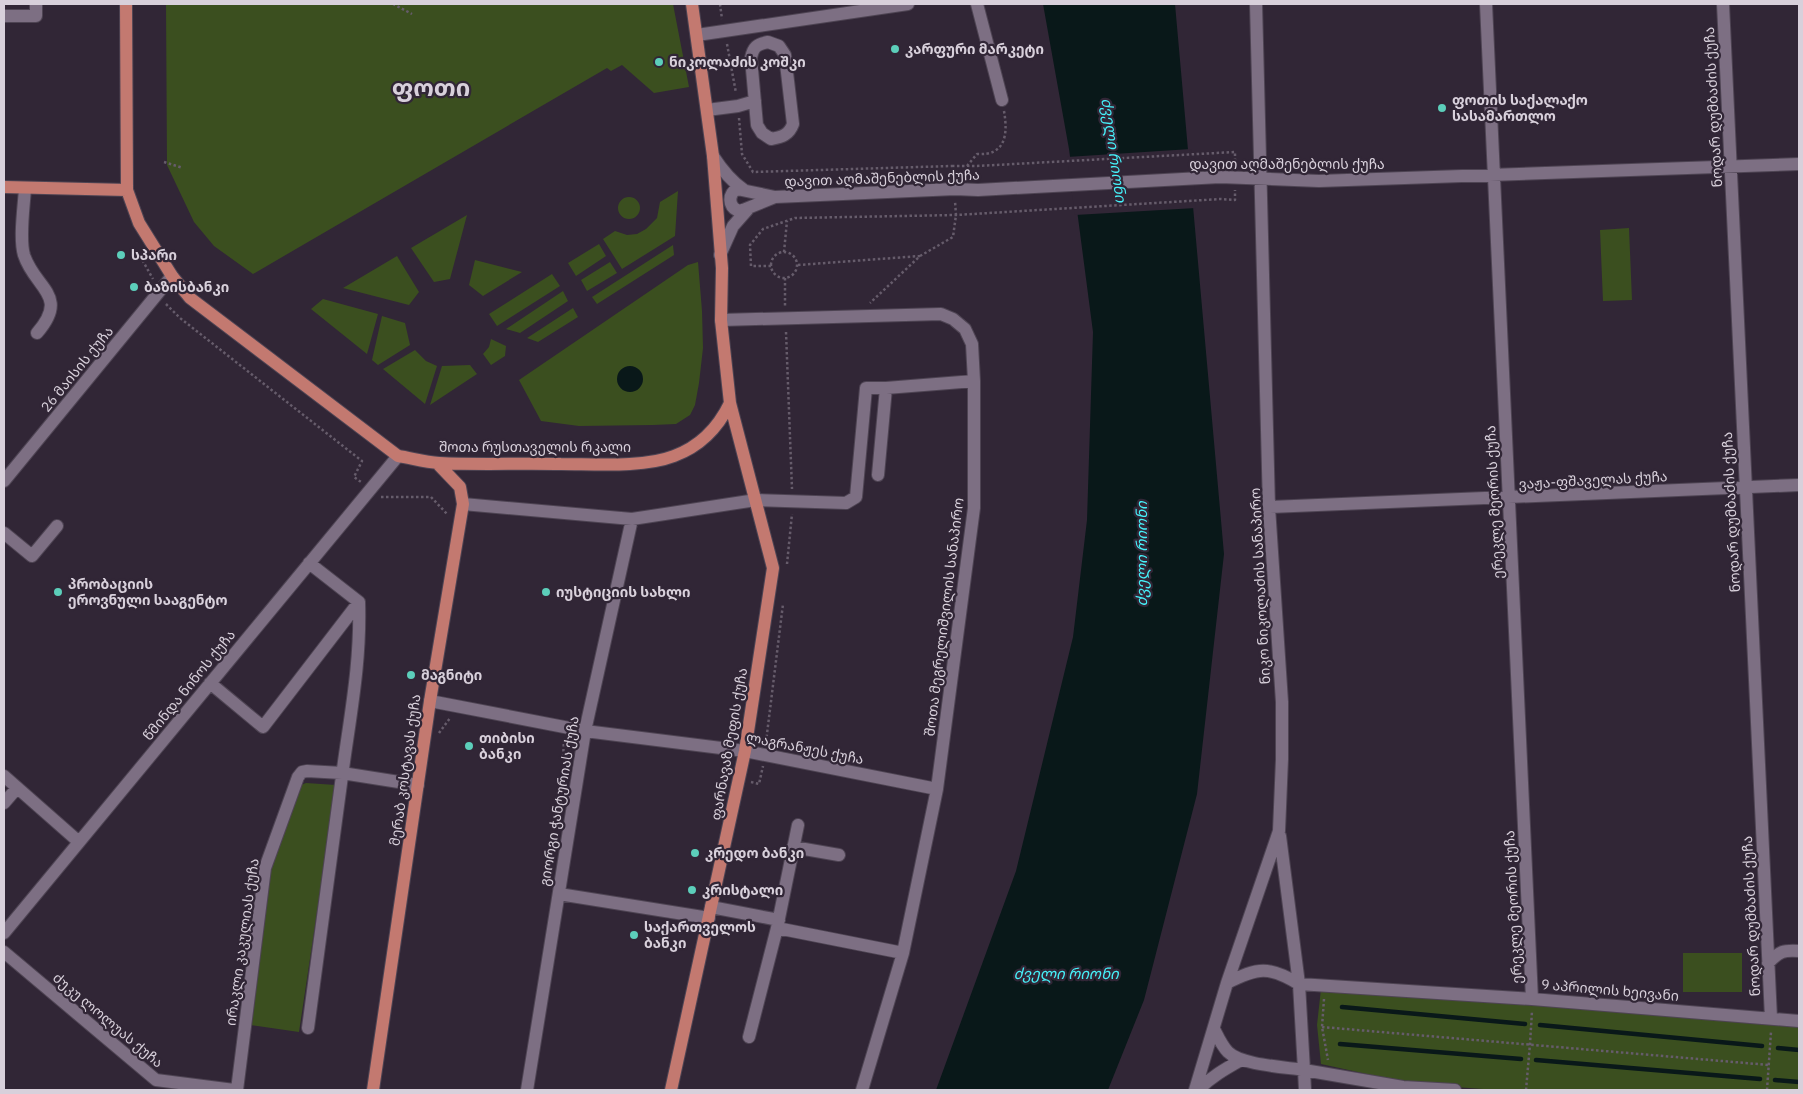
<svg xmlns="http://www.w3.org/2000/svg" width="1803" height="1094" viewBox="0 0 1803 1094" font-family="'IBM Plex Sans','Noto Sans Georgian',sans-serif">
<rect width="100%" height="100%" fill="#312636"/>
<!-- green -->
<path fill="#3b4f1f" d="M 166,4 L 673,4 L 689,87 L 654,93 L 622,65 L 611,71 L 607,68 L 253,274 L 214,246 L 194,222 L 167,165 Z
M 678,191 L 675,236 L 622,269 L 603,239 L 615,231 L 627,235 L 637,234 L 646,229 L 657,218 L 660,202 Z
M618 208a11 11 0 1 1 22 0a11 11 0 1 1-22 0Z
M 467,215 L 450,279 L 434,282 L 411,248 Z
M 1629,228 L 1632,300 L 1603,301 L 1600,230 Z
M 599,244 L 606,256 L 576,276 L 568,263 Z
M 673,245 L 674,255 L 597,304 L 592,297 Z
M 397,256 L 419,292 L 409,305 L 343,288 Z
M 475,260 L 522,272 L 483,296 L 469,285 Z
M 610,262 L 617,273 L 587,291 L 581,280 Z
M 698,262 L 702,311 L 703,348 L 699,383 L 695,405 L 690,415 L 676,424 L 653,425 L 579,426 L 541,421 L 519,380 L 688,265 Z
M 552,274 L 560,286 L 497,326 L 489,314 Z
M 563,291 L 568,301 L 520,333 L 506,329 Z
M 323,299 L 378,314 L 367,354 L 311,309 Z
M 573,308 L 578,317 L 538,342 L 527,338 Z
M 382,316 L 405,323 L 410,345 L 378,365 L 372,360 Z
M 491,339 L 506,346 L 505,356 L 491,365 L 483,354 L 489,347 Z
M 415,350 L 426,361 L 437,366 L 425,404 L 383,369 Z
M 470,365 L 477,374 L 430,405 L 442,366 Z
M 306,783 L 336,785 L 299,1032 L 250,1025 L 269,868 L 301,785 Z
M 1683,953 L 1742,953 L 1742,992 L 1683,992 Z
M 1321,989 L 1799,1025 L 1799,1090 L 1497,1090 L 1413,1084 L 1321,1064 L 1317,1025 Z"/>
<!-- water -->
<path fill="#091819" d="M 1043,4 L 1175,4 L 1224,554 L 1197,794 L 1144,1000 L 1108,1090 L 936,1090 L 1016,871 L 1073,637 L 1087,520 L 1093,332 L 1069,149 Z
M617 379a13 13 0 1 1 26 0a13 13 0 1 1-26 0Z"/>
<!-- pier -->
<path fill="#312636" d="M 1191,149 L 1196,208 L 1075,215 L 1067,157 Z"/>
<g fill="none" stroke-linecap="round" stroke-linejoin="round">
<!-- stream -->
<path stroke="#091819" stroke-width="4.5" d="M 1342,1007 L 1525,1024
M 1540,1025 L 1762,1046
M 1340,1044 L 1521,1059
M 1778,1048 L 1799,1050
M 1536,1060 L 1760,1079
M 1775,1080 L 1799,1082"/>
<!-- minor casing -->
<g stroke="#4e4453" stroke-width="14">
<path id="minor" d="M 977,4 L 1002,100
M 1486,4 L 1532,999
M 1723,4 L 1771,1018
M 4,16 L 36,16 L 36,4
M 697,35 L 908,4
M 768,42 L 779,46 L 785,55 L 793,124 C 789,135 782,137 771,139 L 762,133 L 757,125 L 751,58 C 753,47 757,44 768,42 Z
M 707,110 L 738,106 L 755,101
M 713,156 C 722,170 731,181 744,190
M 25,188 C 24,206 19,238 24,255 C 35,289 70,295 37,333
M 775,197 L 743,210 L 738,211 C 728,206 728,194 737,189 L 775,197 L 955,189 L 978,190 L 1220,177 L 1319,181 L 1799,164
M 720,255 L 733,226 L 748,209
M 721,320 L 941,314 L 953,319 L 965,329 L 972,344 L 974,381 L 974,508 L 937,789 L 903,953 L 862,1090
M 878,475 L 886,388 L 974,381
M 4,481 L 172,276
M 463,504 L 632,519 L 756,500 L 846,503 L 856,497 L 866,388 L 886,388
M 1269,507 L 1799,485
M 4,533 L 32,556 L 57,526
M 210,683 L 263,727 L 359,602 L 309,563
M 430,701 L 585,731 L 745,751 L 937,789
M 4,776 L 79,842
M 4,803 L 17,788
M 798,825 L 777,928 L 903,953
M 793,847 L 839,855
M 559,894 L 709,918
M 711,907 L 779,920
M 4,933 L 398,456
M 4,952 L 156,1080 L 234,1090
M 1768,963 C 1780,951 1783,950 1799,951
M 1227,983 C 1258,967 1269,966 1299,984 L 1532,999 L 1799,1021
M 308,1028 C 319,944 330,860 342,776 C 350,716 361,663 359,602
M 1214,1029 C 1218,1037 1222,1046 1228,1052 C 1241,1065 1285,1067 1304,1070 L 1299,984 L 1280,836
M 749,1037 L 777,928
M 237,1090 L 265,868 L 298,777 L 302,772 L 307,771 L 342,773 L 418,785
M 527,1090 L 585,731 L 632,519
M 1195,1090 L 1227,983 L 1279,831 L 1282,759 L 1282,702 L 1269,507 L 1256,4
M 1198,1090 C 1211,1077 1225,1069 1241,1060
M 1305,1090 L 1304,1070 L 1403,1087 L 1455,1090"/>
</g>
<!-- major casing -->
<g stroke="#4e4453" stroke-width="14">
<path id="major" d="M 126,4 L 127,190 L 139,223 L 172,276 L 190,298 L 398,456 C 411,458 425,462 439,463 C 479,465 520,463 561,464 C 594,464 643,468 674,456 C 701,446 718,428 730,403
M 4,187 L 127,190
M 373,1090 L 430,701 L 463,504 L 460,487 L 437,463
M 671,1090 L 745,751 L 773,568 L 730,403 L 721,320 L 722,268 L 713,156 L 692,4"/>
</g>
<!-- path -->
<path stroke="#665c6b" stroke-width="2.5" stroke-dasharray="2.5 2.5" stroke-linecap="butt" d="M 393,4 L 412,14
M 720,4 L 722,19
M 727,44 L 736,93
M 739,118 L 742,154 L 753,172 L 952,166
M 164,162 L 183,168
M 967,166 L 977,154 C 1006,156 1008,134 1004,111
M 953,176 L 952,166 L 977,166 L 1235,152 L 1235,165
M 784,252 L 787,221
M771 265a13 13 0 1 1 26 0a13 13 0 1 1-26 0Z
M 140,256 L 153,279
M 920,256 L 953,237 L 956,215 L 955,201
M 798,265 L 920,256 L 870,303
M 771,266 L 751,266 L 750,245 L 763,229 L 795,218 L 956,215 L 1221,199 L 1235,200 L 1235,190
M 785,278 L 785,307
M 166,304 L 180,318 L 362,461 L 354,477 L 361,482
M 786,332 L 792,489
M 381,497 L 431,497 L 448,515
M 787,564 L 792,514
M 439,733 L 450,718
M 564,739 L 563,758 L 568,759
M 766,742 L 783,604
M 725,774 L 726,763
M 751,782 L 759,784 L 763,766
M 1324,999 L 1322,1027 L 1328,1060
M 1322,1027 L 1769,1065
M 1526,1090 L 1530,1044 L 1532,1011
M 1767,1090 L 1771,1032"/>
<!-- minor -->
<use href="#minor" stroke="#7d6f83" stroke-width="12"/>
<!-- major -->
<use href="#major" stroke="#c37970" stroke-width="12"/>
</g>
<!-- markers -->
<g fill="#5cceba" stroke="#312636" stroke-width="2">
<circle cx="895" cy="49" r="5"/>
<circle cx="659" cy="62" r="5"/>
<circle cx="1442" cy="108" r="5"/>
<circle cx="121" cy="255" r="5"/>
<circle cx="134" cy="287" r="5"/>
<circle cx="58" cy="592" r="5"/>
<circle cx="546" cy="592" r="5"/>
<circle cx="411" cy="675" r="5"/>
<circle cx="469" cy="746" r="5"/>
<circle cx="695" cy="853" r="5"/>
<circle cx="692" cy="890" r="5"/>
<circle cx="634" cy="935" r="5"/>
</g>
<g text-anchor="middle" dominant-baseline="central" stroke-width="4.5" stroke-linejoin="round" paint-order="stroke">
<!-- poi labels -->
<g font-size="14" font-weight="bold" fill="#d8d0db" stroke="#312636" text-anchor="start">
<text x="905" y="49">კარფური მარკეტი</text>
<text x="669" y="62">ნიკოლაძის კოშკი</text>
<text x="1452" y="100">ფოთის საქალაქო<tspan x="1452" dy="16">სასამართლო</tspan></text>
<text x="131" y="255">სპარი</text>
<text x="144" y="287">ბაზისბანკი</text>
<text x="68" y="584">პრობაციის<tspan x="68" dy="16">ეროვნული სააგენტო</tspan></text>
<text x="556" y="592">იუსტიციის სახლი</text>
<text x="421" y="675">მაგნიტი</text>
<text x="479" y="738">თიბისი<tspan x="479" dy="16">ბანკი</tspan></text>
<text x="705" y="853">კრედო ბანკი</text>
<text x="702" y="890">კრისტალი</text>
<text x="644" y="927">საქართველოს<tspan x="644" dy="16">ბანკი</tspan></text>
</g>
<!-- street labels -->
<g font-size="14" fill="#d8d0db" stroke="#312636">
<text transform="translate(1713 107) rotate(-93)">ნოდარ დუმბაძის ქუჩა</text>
<text x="1287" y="164">დავით აღმაშენებლის ქუჩა</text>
<text transform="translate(882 178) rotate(-2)">დავით აღმაშენებლის ქუჩა</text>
<text transform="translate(77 369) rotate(-51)">26 მაისის ქუჩა</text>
<text x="535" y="447">შოთა რუსთაველის რკალი</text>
<text transform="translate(1593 480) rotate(-3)">ვაჟა-ფშაველას ქუჩა</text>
<text transform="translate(1494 502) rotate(-93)">ერეკლე მეორის ქუჩა</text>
<text transform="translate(1731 512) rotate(-93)">ნოდარ დუმბაძის ქუჩა</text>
<text transform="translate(1260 586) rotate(-93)">ნიკო ნიკოლაძის სანაპირო</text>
<text transform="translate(944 617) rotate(-83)">შოთა მეგრელიშვილის სანაპირო</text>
<text transform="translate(189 685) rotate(-51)">წმინდა ნინოს ქუჩა</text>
<text transform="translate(729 744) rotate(-80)">ფარნავაზ მეფის ქუჩა</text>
<text transform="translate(805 748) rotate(11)">ლაგრანჟეს ქუჩა</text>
<text transform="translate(405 770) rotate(-82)">მერაბ კოსტავას ქუჩა</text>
<text transform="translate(559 801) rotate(-80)">გიორგი ჭანტურიას ქუჩა</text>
<text transform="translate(1513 907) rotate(-93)">ერეკლე მეორის ქუჩა</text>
<text transform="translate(1751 916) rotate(-93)">ნოდარ დუმბაძის ქუჩა</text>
<text transform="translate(242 942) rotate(-82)">ირაკლი კაკულიას ქუჩა</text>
<text transform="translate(1610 990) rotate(5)">9 აპრილის ხეივანი</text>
<text transform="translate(108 1020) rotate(40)">ძუკუ ლოლუას ქუჩა</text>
</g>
<!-- water labels -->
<g font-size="15" font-style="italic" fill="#46f1f9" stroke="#312636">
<text transform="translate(1114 150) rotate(82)">ძველი რიონი</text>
<text transform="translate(1141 554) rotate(-90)">ძველი რიონი</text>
<text x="1066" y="973">ძველი რიონი</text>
</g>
<!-- town labels -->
<g font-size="24" font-weight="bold" fill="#d8d0db" stroke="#312636">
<text x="431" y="87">ფოთი</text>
</g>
</g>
<!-- border -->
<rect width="1803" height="1094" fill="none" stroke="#d8d0db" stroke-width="10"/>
</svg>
